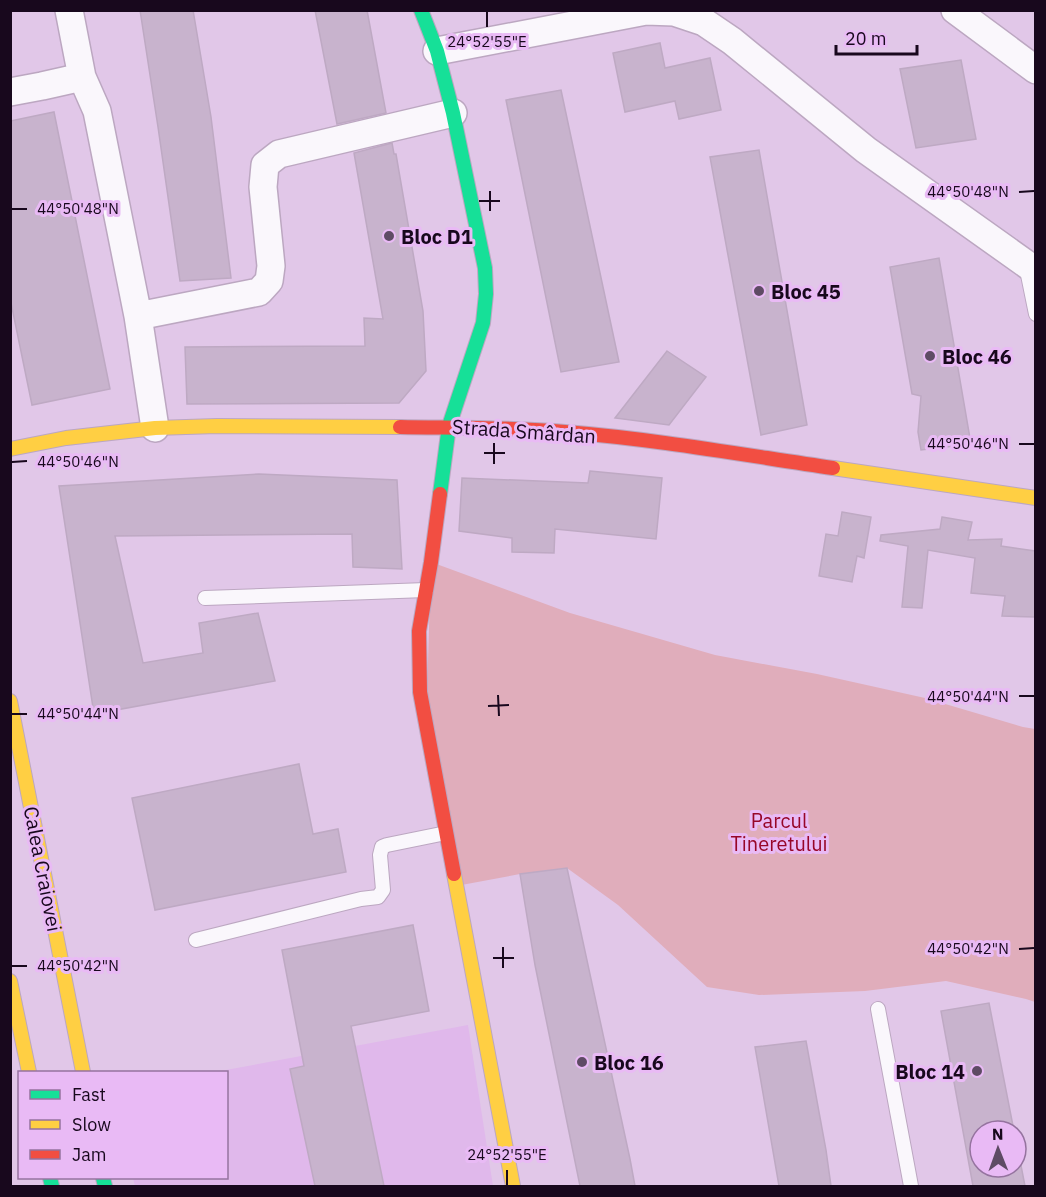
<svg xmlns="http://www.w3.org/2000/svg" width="1046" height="1197" viewBox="0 0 1046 1197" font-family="'IBM Plex Sans',sans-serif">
<rect width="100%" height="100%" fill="#e1c7e8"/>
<!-- built -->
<path fill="#e0b8eb" d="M 468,1025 L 493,1186 L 135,1186 L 133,1178 L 226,1178 L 226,1072 L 215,1072 Z"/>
<!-- green -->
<path fill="#e0adbb" d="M 431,562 L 570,613 L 715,655 L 817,674 L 925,698 L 1023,727 L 1035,729 L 1035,1002 L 1026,999 L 946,981 L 865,991 L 759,995 L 707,987 L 618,905 L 567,868 L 520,874 L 456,886 L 426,728 Z"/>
<!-- building -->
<path fill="#c8b3cd" stroke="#bea9c3" stroke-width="1.5" d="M 140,10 L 193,10 L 211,117 L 231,278 L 180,281 L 158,127 Z
M 315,10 L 367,10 L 386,113 L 337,124 Z
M 660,43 L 665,68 L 710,58 L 721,110 L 679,119 L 675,101 L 625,112 L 613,53 Z
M 961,60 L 976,139 L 916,148 L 900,69 Z
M 561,90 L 619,362 L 561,372 L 506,100 Z
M 54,112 L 110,389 L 32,405 L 10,298 L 10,121 Z
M 392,143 L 394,154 L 396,154 L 423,311 L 426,371 L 399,403 L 187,404 L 185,347 L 365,346 L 364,318 L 383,319 L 354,153 Z
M 759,150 L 807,425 L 761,435 L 710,157 Z
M 939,258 L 971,444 L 921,450 L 918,432 L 921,396 L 912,394 L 890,267 Z
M 667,351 L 706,377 L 669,425 L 615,418 Z
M 590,471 L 662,478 L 656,539 L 555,529 L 554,553 L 512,552 L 512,538 L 459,531 L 462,478 L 588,483 Z
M 259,474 L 397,480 L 402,569 L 353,567 L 352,534 L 115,536 L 143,663 L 203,653 L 199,623 L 258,613 L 275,681 L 94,714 L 59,486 Z
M 842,512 L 871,517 L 864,558 L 857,556 L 852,582 L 819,576 L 826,534 L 838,536 Z
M 942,517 L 972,522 L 968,540 L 1002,539 L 1001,546 L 1035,551 L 1035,617 L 1002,616 L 1005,596 L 971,593 L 975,558 L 928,550 L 922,608 L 902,607 L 908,546 L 880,541 L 881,535 L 940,529 Z
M 299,764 L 313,834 L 338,829 L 346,872 L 155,910 L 132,798 Z
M 567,868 L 630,1159 L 635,1186 L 580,1186 L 535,965 L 520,874 Z
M 413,925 L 429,1011 L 351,1026 L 384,1186 L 315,1186 L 290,1069 L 304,1066 L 282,950 Z
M 989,1003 L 1014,1131 L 980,1131 L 980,1167 L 1016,1167 L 1016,1140 L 1025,1186 L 973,1186 L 941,1011 Z
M 806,1041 L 826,1150 L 831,1186 L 779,1186 L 755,1047 Z"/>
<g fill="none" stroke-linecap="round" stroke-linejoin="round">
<!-- lane casing -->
<g stroke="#bca7c1" stroke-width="16">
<path id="lane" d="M 1026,265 L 1036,314
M 205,598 L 426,590
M 196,940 L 361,899 L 378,897 L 383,890 L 380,855 L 382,847 L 387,845 L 446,833
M 878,1009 L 911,1186"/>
</g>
<!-- street casing -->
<g stroke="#bca7c1" stroke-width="30">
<path id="street" d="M 955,10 L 1036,70
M 437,51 L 646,11 L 674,12 L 704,22 L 732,41 L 866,150 L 1036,271
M 82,77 L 97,111 L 138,316 L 155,428
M 10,92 L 42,86 L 82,77 L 69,10
M 138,316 L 259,292 L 269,281 L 271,266 L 263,187 L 265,165 L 279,154 L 453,113"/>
</g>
<!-- fast casing -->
<g stroke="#bca7c1" stroke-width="16">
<path id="fast" d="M 421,10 L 437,51 L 453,113 L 485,268 L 486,294 L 483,323 L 449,426 L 440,494
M 50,1178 L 52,1186
M 103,1178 L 105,1186"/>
</g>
<!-- slow casing -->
<g stroke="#bca7c1" stroke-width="16">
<path id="slow" d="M 10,449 L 66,438 L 155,428 L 217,426 L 400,427
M 833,468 L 1036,498
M 10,701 L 83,1072
M 454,874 L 513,1186
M 10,981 L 29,1072"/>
</g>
<!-- jam casing -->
<g stroke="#bca7c1" stroke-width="16">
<path id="jam" d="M 400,427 C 455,428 510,427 565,432 C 655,439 744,455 833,468
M 440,494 L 431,562 L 419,631 L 420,692 L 454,874"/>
</g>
<!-- lane -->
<use href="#lane" stroke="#faf7fc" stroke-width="14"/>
<!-- street -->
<use href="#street" stroke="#faf7fc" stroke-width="27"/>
<!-- fast -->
<use href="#fast" stroke="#16e098" stroke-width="14"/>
<!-- slow -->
<use href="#slow" stroke="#ffcf43" stroke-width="14"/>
<!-- jam -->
<use href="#jam" stroke="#f24e42" stroke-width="14"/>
</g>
<!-- ticks -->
<path fill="none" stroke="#18081d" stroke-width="2" d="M 487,12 L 487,27M 490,191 L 490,211M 1019,192 L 1034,191M 479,201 L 500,201M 12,209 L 27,209M 494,443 L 494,464M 1019,444 L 1034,444M 484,453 L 505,453M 12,462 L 27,461M 498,695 L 499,716M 1019,696 L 1034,696M 488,706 L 509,705M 12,714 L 27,714M 503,947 L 503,968M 1019,949 L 1034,948M 493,958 L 514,958M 12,966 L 27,966M 507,1170 L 507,1185"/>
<!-- markers -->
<g fill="#5e4b64" stroke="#e9baf5" stroke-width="2">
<circle cx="389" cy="236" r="6"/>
<circle cx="759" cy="291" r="6"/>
<circle cx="930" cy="356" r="6"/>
<circle cx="582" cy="1062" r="6"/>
<circle cx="977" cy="1071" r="6"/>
</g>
<g text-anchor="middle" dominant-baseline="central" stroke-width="6" stroke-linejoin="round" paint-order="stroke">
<!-- poi labels -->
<g font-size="20" font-weight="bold" fill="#18081d" stroke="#e9baf5" text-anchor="start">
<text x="401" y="236">Bloc D1</text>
<text x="771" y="291">Bloc 45</text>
<text x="942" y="356">Bloc 46</text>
<text x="594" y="1062">Bloc 16</text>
<text x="965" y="1071" text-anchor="end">Bloc 14</text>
</g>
<!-- street labels -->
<g font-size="20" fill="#18081d" stroke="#e9baf5">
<text transform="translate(524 431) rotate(4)">Strada Smârdan</text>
<text transform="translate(43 869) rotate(79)">Calea Craiovei</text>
</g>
<!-- park labels -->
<g font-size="20" fill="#970628" stroke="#e9baf5">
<text x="779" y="820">Parcul<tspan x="779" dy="23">Tineretului</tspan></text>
</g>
</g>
<g font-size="15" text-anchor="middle" fill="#18081d" stroke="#e9baf5" stroke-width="6" stroke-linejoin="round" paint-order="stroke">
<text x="487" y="47">24°52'55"E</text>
<text x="968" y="197">44°50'48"N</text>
<text x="78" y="214">44°50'48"N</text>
<text x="968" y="449">44°50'46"N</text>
<text x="78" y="467">44°50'46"N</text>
<text x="968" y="702">44°50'44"N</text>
<text x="78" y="719">44°50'44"N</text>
<text x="968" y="954">44°50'42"N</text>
<text x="78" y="971">44°50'42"N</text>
<text x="507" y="1160">24°52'55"E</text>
</g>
<!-- border -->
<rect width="1046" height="1197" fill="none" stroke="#18081d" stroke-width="24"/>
<!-- legend -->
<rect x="18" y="1071" width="210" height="108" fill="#e9baf5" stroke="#95739f" stroke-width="1.5"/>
<rect x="30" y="1090" width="30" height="9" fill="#16e098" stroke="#95739f" stroke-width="1.5"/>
<text x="72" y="1101" font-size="18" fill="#18081d">Fast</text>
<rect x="30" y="1120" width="30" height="9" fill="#ffcf43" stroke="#95739f" stroke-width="1.5"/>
<text x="72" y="1131" font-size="18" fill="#18081d">Slow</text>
<rect x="30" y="1150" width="30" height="9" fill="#f24e42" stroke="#95739f" stroke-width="1.5"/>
<text x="72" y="1161" font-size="18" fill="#18081d">Jam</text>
<!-- north arrow -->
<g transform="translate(998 1149) rotate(359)"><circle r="28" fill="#e9baf5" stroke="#95739f" stroke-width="1.5"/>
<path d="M0-4.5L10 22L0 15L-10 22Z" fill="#5e4b64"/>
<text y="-9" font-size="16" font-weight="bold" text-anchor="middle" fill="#18081d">N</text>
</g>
<!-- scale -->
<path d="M836 45v9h81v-9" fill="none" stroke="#18081d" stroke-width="3"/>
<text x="845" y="45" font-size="18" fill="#18081d" stroke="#e9baf5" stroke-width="4.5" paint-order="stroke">20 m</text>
</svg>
